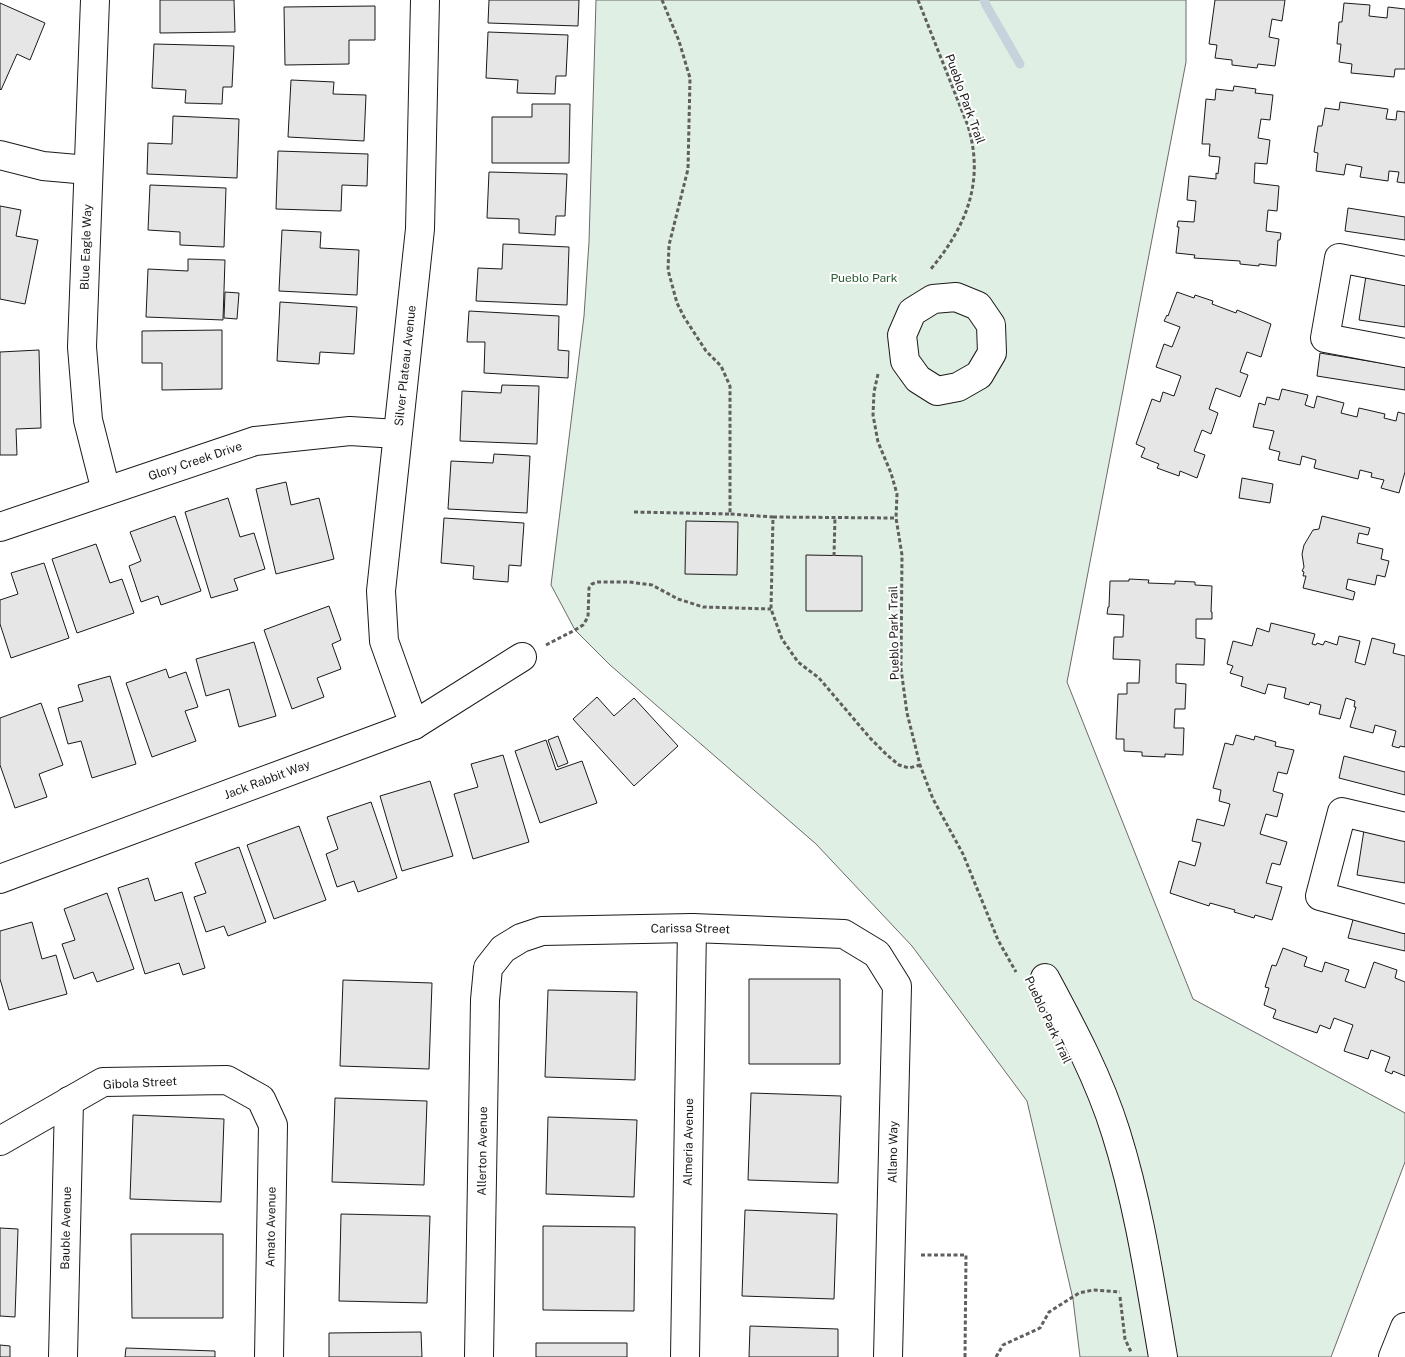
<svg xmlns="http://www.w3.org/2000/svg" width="1405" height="1357" viewBox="0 0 1405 1357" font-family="'Public Sans',sans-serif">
<rect width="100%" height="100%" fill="#fff"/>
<!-- green -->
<path fill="#e0efe3" stroke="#6a6a6a" d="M 596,0 L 1186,0 L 1186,62 L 1067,682 L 1193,999 L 1405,1113 L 1405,1162 L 1331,1357 L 1080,1357 L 1073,1299 L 1027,1101 L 912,946 L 816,844 L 610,665 L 575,630 L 551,585 L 584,316 L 589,242 Z"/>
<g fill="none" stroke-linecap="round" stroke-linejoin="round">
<!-- stream -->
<path stroke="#c6d2dc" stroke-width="9" d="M 984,0 L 986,5 L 1020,64"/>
</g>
<!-- building -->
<path fill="#e6e6e6" stroke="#1a1a1a" d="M 160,0 L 234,0 L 235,32 L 160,33 Z
M 489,0 L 579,0 L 578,26 L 488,23 Z
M 1215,0 L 1285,0 L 1282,21 L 1272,19 L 1269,37 L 1279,39 L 1275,66 L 1258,64 L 1257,68 L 1232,65 L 1232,60 L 1215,58 L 1217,45 L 1209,44 Z
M 0,3 L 45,23 L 30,60 L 17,54 L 1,90 L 0,89 Z
M 1344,3 L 1370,5 L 1369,16 L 1387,18 L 1388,7 L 1405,9 L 1405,69 L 1395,69 L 1394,77 L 1351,73 L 1352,64 L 1339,62 L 1341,44 L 1337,44 L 1339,22 L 1342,22 Z
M 375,6 L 375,40 L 349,40 L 349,64 L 285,65 L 284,7 Z
M 488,32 L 568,35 L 566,76 L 556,76 L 555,94 L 517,93 L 518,80 L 486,78 Z
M 154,44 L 234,46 L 232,87 L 223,87 L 222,104 L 185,103 L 186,90 L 152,88 Z
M 291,80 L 334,82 L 333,94 L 366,95 L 364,141 L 288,137 Z
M 1234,86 L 1256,89 L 1255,93 L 1273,95 L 1270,120 L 1261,119 L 1258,138 L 1270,140 L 1267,164 L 1255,163 L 1254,183 L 1279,186 L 1277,211 L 1268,210 L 1266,231 L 1281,233 L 1280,240 L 1278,240 L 1276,266 L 1259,264 L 1259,266 L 1240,264 L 1240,261 L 1194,258 L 1195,255 L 1176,253 L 1179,227 L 1177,227 L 1178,221 L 1194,222 L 1196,201 L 1187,200 L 1189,176 L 1216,179 L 1216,173 L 1218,174 L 1220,157 L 1209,156 L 1210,144 L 1202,144 L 1206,99 L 1215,100 L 1216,89 L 1233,91 Z
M 1340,102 L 1388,109 L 1386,119 L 1396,120 L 1397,111 L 1405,112 L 1405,183 L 1397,182 L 1399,172 L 1389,171 L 1388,181 L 1360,177 L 1362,167 L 1346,164 L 1344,175 L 1316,171 L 1318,153 L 1314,152 L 1318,126 L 1322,126 L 1325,108 L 1339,110 Z
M 532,104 L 570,104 L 569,163 L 492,163 L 492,117 L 532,117 Z
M 173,116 L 239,119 L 237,178 L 147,174 L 148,143 L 172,144 Z
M 278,151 L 368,154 L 367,186 L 342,185 L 341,211 L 276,209 Z
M 489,172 L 567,174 L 565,216 L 556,216 L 555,235 L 519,233 L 519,219 L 487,218 Z
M 150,185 L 226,188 L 224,247 L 180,245 L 180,232 L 148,230 Z
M 0,206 L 21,210 L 16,236 L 38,240 L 25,304 L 0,299 Z
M 1348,208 L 1405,217 L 1405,240 L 1345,231 Z
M 282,230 L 321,232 L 320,248 L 359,250 L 357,295 L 279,291 Z
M 503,244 L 569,247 L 567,305 L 476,301 L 478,268 L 502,269 Z
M 188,259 L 225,260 L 223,320 L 146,317 L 148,269 L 188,271 Z
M 1366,276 L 1405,282 L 1405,327 L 1359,320 Z
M 225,292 L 239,293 L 237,319 L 224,318 Z
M 1177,292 L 1194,298 L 1195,295 L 1213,301 L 1212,304 L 1236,313 L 1237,310 L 1271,324 L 1261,357 L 1247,352 L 1240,372 L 1248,375 L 1240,397 L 1216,388 L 1209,409 L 1218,413 L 1211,434 L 1202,430 L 1194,451 L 1205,455 L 1197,478 L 1180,471 L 1179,476 L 1157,468 L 1159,464 L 1141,457 L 1145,448 L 1136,444 L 1152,399 L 1160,402 L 1163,392 L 1174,396 L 1181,376 L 1156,367 L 1164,344 L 1172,347 L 1180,327 L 1164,321 L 1167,315 L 1168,316 Z
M 280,302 L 357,307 L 354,354 L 320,352 L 319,364 L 277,361 Z
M 469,311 L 559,316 L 558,350 L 569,351 L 568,378 L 484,373 L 485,342 L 467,342 Z
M 222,330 L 222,389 L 162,390 L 162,363 L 142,363 L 142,331 Z
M 39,350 L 41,428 L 16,429 L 17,455 L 0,455 L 0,352 Z
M 1320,353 L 1405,367 L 1405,390 L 1317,376 Z
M 502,385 L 539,386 L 537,444 L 460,441 L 462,391 L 501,393 Z
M 1282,389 L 1308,395 L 1305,405 L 1314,408 L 1317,396 L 1344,403 L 1341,413 L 1357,417 L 1359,408 L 1385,414 L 1384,418 L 1396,421 L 1398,412 L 1405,414 L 1405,472 L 1399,493 L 1381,488 L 1384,480 L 1371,477 L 1372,473 L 1360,470 L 1358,479 L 1314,468 L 1316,460 L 1302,456 L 1300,465 L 1278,460 L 1280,452 L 1269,449 L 1274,431 L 1253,427 L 1259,403 L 1265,405 L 1267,397 L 1279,400 Z
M 494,454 L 530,456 L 527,513 L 448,509 L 451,461 L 493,463 Z
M 1242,478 L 1273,484 L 1270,503 L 1239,498 Z
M 286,482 L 291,505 L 319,498 L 334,559 L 276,574 L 256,489 Z
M 228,498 L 240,537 L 254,533 L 265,569 L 234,579 L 238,590 L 211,598 L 185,512 Z
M 175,516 L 201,591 L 161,605 L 158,596 L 141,602 L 129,566 L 141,561 L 130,532 Z
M 1322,516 L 1370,528 L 1368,535 L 1359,533 L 1357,543 L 1383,549 L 1381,559 L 1389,561 L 1385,577 L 1377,575 L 1375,585 L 1348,579 L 1346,589 L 1355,592 L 1353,600 L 1303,588 L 1306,576 L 1303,576 L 1304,572 L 1302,571 L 1304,567 L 1302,554 L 1304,545 L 1313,530 L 1319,529 Z
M 444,518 L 524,523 L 521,566 L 509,565 L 508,582 L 473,579 L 474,566 L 441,563 Z
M 686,521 L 738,522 L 737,575 L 685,574 Z
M 96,544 L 110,583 L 122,579 L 134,613 L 77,633 L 52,559 Z
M 806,555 L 862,556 L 862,611 L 806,611 Z
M 44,563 L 69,638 L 11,658 L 0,624 L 0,600 L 18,594 L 11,573 Z
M 1129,579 L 1149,580 L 1148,583 L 1175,584 L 1175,581 L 1195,582 L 1195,585 L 1212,586 L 1211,612 L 1212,612 L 1212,619 L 1196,619 L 1196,638 L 1205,639 L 1204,665 L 1176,664 L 1176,683 L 1186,684 L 1185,709 L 1175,709 L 1174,728 L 1184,728 L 1183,755 L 1165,754 L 1165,757 L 1142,756 L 1142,752 L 1124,751 L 1124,739 L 1116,739 L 1118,694 L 1127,694 L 1127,683 L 1139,683 L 1140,660 L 1113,659 L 1114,637 L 1123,637 L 1124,615 L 1107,614 L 1108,607 L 1109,607 L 1110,581 L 1129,581 Z
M 329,606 L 341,640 L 332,644 L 341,669 L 317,678 L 324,697 L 292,709 L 264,630 Z
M 1271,623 L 1315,634 L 1312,644 L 1316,645 L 1317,643 L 1323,645 L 1325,641 L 1337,645 L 1339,636 L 1360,641 L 1355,662 L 1365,665 L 1372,638 L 1395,644 L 1393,653 L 1405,656 L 1405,747 L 1400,746 L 1399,748 L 1392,746 L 1396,731 L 1375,725 L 1373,733 L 1350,727 L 1356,707 L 1354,707 L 1355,701 L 1346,698 L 1340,719 L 1319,714 L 1321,705 L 1310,702 L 1309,705 L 1284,698 L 1286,688 L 1268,684 L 1265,694 L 1241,686 L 1243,677 L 1230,673 L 1233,666 L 1227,664 L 1233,641 L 1252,646 L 1257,628 L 1269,632 Z
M 254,642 L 276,716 L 239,727 L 229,689 L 206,696 L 196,659 Z
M 166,669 L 169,678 L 186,672 L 198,707 L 185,711 L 196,741 L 152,757 L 126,683 Z
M 110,676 L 136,764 L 92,778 L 81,741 L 68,744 L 58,708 L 83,701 L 78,685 Z
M 597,697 L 614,716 L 634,698 L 678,746 L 634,786 L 573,719 Z
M 41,703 L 63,765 L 39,774 L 47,797 L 15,808 L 0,765 L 0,718 Z
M 1236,735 L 1254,740 L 1255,736 L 1276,742 L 1275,746 L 1294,750 L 1287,774 L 1278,772 L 1273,791 L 1283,794 L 1277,817 L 1266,814 L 1260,834 L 1287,842 L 1280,865 L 1272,863 L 1266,883 L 1282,887 L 1272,920 L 1255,915 L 1254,918 L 1234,912 L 1235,910 L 1210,903 L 1209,906 L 1170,893 L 1179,861 L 1195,866 L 1201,843 L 1192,841 L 1197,819 L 1224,826 L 1230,804 L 1219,801 L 1221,790 L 1213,788 L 1225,743 L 1233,745 Z
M 558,736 L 568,763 L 558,767 L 548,740 Z
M 546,740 L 556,770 L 582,761 L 597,803 L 540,823 L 515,751 Z
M 503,755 L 529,842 L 473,859 L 454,794 L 478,787 L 471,764 Z
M 1344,756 L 1405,772 L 1405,795 L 1339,778 Z
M 430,781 L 453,856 L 402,871 L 380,796 Z
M 371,802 L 397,878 L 358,892 L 354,881 L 337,887 L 326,854 L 338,849 L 327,817 Z
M 299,826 L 326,900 L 274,919 L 247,845 Z
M 1364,830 L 1405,837 L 1405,883 L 1357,875 Z
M 239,847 L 266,922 L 228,936 L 224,926 L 206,932 L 194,897 L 206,893 L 195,863 Z
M 148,878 L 155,901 L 182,892 L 205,968 L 183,975 L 179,963 L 145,974 L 118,888 Z
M 107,893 L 134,969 L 97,982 L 93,972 L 74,979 L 62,944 L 75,940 L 64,909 Z
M 1354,916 L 1405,928 L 1405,951 L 1348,938 Z
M 32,922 L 42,959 L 56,955 L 67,994 L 9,1010 L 0,979 L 0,931 Z
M 1283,948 L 1307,957 L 1304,966 L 1322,972 L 1325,962 L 1349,970 L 1345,981 L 1365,988 L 1374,962 L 1397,970 L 1395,978 L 1405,982 L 1405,1076 L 1393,1071 L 1392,1074 L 1385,1071 L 1390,1057 L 1371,1050 L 1368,1059 L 1344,1051 L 1353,1025 L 1334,1018 L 1330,1029 L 1320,1025 L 1317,1033 L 1273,1018 L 1276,1010 L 1264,1005 L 1269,988 L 1265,987 L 1272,965 L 1276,966 Z
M 749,979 L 840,979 L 840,1064 L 749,1064 Z
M 343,980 L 432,983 L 429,1069 L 340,1066 Z
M 548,990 L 637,992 L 635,1080 L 545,1077 Z
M 751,1093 L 841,1096 L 838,1183 L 748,1180 Z
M 335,1098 L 427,1101 L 424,1185 L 332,1182 Z
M 133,1115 L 224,1119 L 221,1202 L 130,1199 Z
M 548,1117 L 637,1120 L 634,1197 L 546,1194 Z
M 745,1210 L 837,1214 L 834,1299 L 742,1296 Z
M 341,1214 L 430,1216 L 427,1303 L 339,1301 Z
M 543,1226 L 635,1227 L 634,1311 L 543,1310 Z
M 0,1228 L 18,1229 L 15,1317 L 0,1316 Z
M 131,1234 L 223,1234 L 223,1318 L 132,1318 Z
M 750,1326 L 838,1329 L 838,1357 L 749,1357 Z
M 421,1332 L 422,1357 L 329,1357 L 329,1333 Z
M 536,1343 L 627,1343 L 627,1357 L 536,1357 Z
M 0,1345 L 10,1346 L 10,1357 L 0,1357 Z
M 126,1348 L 215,1351 L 215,1357 L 125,1357 Z"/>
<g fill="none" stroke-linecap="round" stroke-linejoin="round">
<!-- minor casing -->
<g stroke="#1a1a1a" stroke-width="30">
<g id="minor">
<path d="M 95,0 L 82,347 L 88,420 L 106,491"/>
<path d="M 0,155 L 43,166 L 88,170"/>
<path d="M 1405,271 L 1339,258 L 1325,338 L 1405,353"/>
<path d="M 956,297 L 978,306 L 991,325 L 992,353 L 979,375 L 958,387 L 937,391 L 918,379 L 905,361 L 902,335 L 912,312 L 933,299 Z"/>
<path id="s1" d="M 0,527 L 255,441 L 350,431 L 397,434"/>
<path id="s2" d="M 414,725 L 384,641 L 381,591 L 420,229 L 425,0"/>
<path d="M 1405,827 L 1342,812 L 1320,896 L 1405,919"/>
<path id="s3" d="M 0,879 L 414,725 L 522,657"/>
<path d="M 1045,978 C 1072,1028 1099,1078 1116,1133 C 1139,1206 1150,1282 1163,1357"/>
<path d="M 0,1141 L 103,1082 L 227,1080 L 261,1099 L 273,1125 L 269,1357"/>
<path id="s4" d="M 63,1357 L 69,1101"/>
<path id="s5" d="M 479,1357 L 485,1000 L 488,968 L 503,949 L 521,938 L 542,931 L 692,928 L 844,934 L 877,954 L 897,986 L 888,1357"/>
<path id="s6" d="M 685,1357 L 692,928"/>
</g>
</g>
<!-- major casing -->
<g stroke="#1a1a1a" stroke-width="30">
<path id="major" d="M 1393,1357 L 1405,1327"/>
</g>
<!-- path -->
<path stroke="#5f5f5f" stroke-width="3" stroke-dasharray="4 2.5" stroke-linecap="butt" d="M 662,0 L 679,41 L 690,78 L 688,169 L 669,245 L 668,270 L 677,303 L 684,317 L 706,351 L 721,366 L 730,386 L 730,514 L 773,517 L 771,609 L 782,639 L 798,662 L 819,678 L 870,738 L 887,755 L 899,765 L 909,768 L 920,765
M 918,0 L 968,126 C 985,182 966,227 930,270
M 878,374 L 874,392 L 873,415 L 878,442 L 891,473 L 897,494 L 896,518 L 902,555 L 901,669 L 907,713 L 920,765 L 933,799 L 963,854 L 998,940 L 1016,972
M 634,512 L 730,514
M 773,517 L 896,518
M 834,556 L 835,517
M 546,645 L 575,630 L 583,625 L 588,617 L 589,588 L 592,584 L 597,582 L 629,582 L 652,585 L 678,599 L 703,607 L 771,609
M 921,1255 L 966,1255 L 965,1357
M 1120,1297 L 1125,1339 L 1131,1352
M 996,1357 L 1003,1345 L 1040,1328 L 1049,1312 L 1079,1293 L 1093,1290 L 1120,1292"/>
<!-- minor -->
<use href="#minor" stroke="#fff" stroke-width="28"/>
<!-- major -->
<use href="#major" stroke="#fff" stroke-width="28"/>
</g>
<g text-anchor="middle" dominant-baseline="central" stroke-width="4" stroke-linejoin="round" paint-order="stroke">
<!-- street labels -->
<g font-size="12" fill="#1a1a1a" stroke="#fff">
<text transform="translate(965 99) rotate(70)">Pueblo Park Trail</text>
<text transform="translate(86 247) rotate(-88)">Blue Eagle Way</text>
<text stroke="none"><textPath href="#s2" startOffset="366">Silver Plateau Avenue</textPath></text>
<text stroke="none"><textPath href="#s1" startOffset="206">Glory Creek Drive</textPath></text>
<text transform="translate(894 633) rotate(-91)">Pueblo Park Trail</text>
<text stroke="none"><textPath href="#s3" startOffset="285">Jack Rabbit Way</textPath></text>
<text stroke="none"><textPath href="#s5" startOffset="605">Carissa Street</textPath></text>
<text transform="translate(1048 1020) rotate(65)">Pueblo Park Trail</text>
<text transform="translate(140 1083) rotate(-3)">Gibola Street</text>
<text stroke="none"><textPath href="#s6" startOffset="215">Almeria Avenue</textPath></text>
<text stroke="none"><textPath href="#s5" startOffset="206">Allerton Avenue</textPath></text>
<text transform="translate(893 1152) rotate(-89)">Allano Way</text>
<text transform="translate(271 1227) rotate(-89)">Amato Avenue</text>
<text stroke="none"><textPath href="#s4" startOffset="129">Bauble Avenue</textPath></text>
</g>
<!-- park labels -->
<g font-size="12" fill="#2b5a34" stroke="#fff">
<text x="864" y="278">Pueblo Park</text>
</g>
</g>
</svg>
